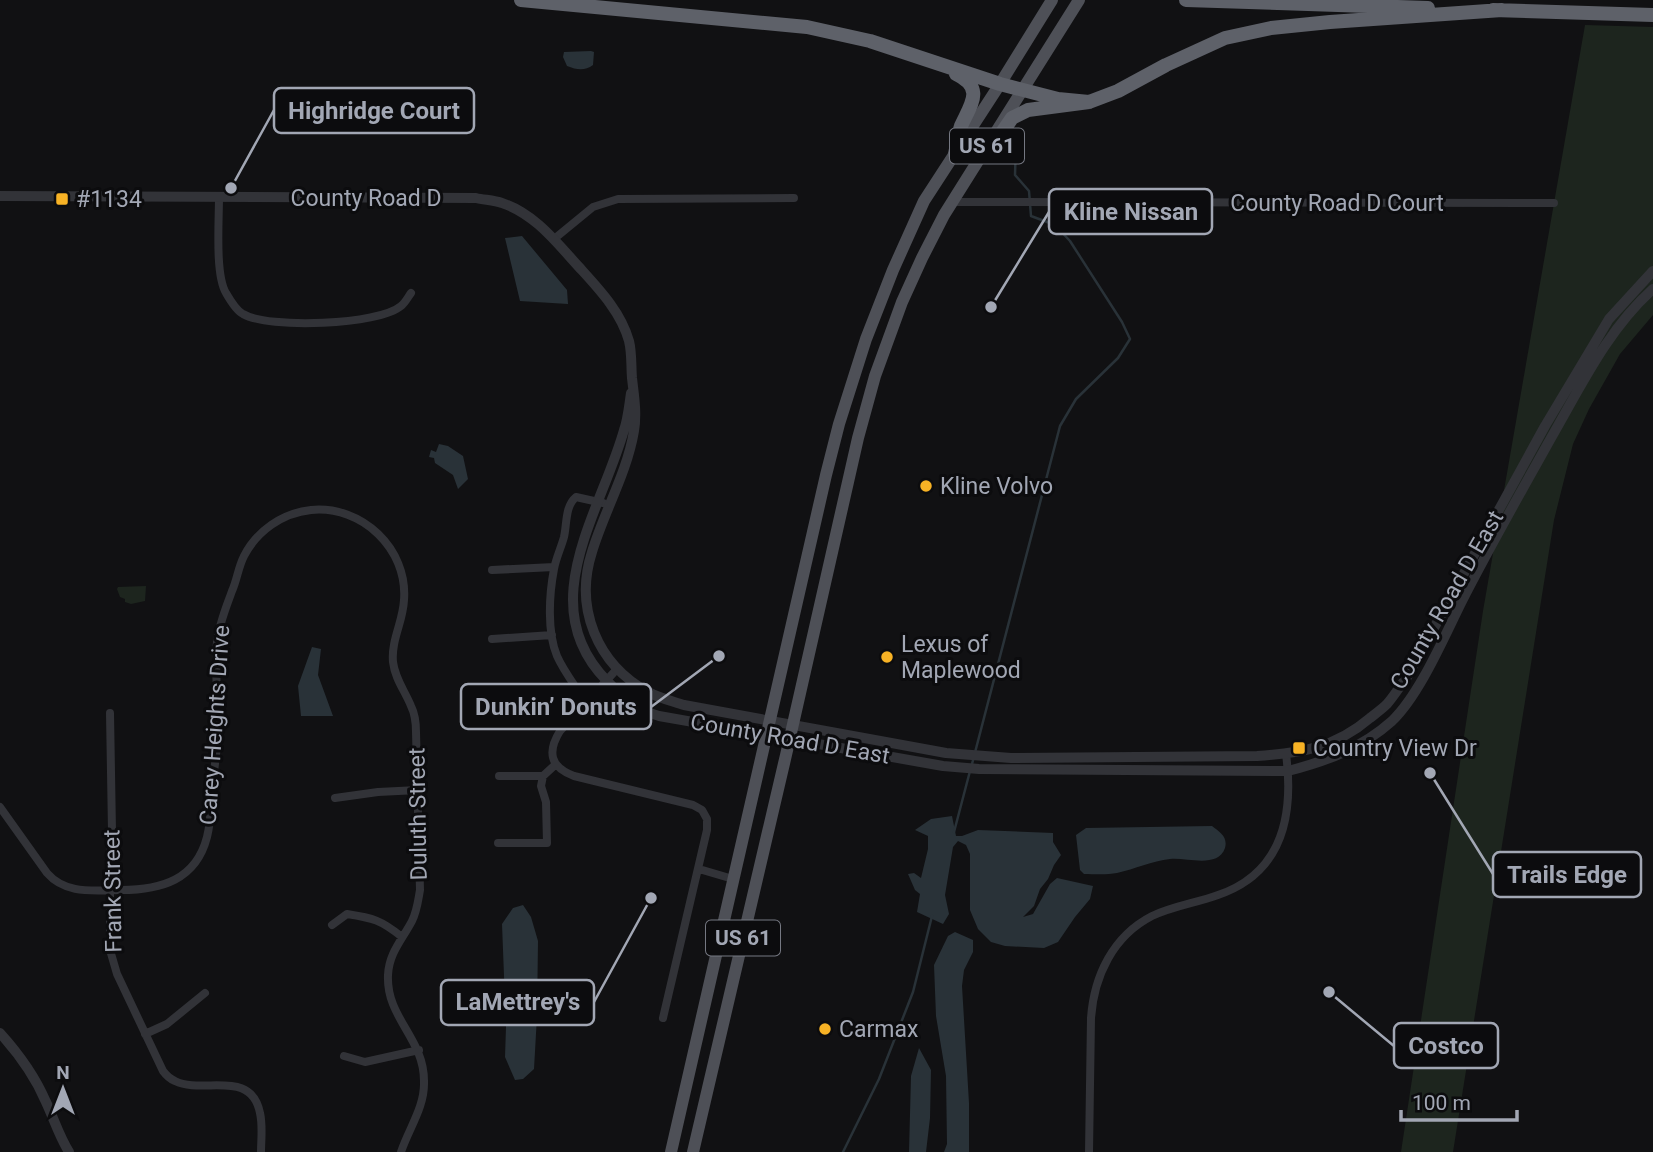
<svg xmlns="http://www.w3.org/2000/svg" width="1653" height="1152" viewBox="0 0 1653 1152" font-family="Roboto,sans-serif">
<rect width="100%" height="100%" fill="#111113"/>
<!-- green -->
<path fill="#1d251e" d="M 1585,25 L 1653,27 L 1653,315 L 1620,354 L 1589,409 L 1573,444 L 1554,520 L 1453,1152 L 1401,1152 L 1483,611 Z
M 146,586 L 145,601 L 131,604 L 125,602 L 125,599 L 120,597 L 117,589 L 118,587 Z"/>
<!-- water -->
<path fill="#293238" d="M 591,51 L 594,52 L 593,65 C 585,71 577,70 567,66 L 563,57 L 564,52 Z
M 522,236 L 567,290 L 568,304 L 520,301 L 505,238 Z
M 439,444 L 448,446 L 463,456 L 468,479 L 458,489 L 453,475 L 435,463 L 434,458 L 429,457 L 431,450 L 436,452 Z
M 312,647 L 321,649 L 318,675 L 333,716 L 301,716 L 298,686 Z
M 952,816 L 956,836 L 962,836 L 978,830 L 1053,833 L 1053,842 L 1061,855 L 1054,865 L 1048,879 L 1040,889 L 1034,906 L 1023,917 L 1033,914 L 1050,884 L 1057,878 L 1093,886 L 1090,899 L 1075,917 L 1058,942 L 1044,948 L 1005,946 L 991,942 L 978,929 L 970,910 L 970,854 L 966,845 L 958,841 L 953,847 L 945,895 L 949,914 L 943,924 L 917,912 L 920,894 L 915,890 L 908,874 L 914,873 L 921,878 L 928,849 L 928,836 L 915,830 L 931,819 Z
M 1212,826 C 1220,832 1228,837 1225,848 C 1218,869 1186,857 1170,859 C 1152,861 1135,869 1117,873 C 1107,875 1094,874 1084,874 L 1080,870 L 1076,835 L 1086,828 Z
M 523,905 L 531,917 L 538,941 L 537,1016 L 534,1069 L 523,1079 L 515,1080 L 505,1057 L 506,1027 L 502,924 L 513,908 Z
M 955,932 L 973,940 L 973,952 L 964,970 L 962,986 L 969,1103 L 969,1152 L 944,1152 L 947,1144 L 946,1076 L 936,1016 L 934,965 L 948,936 Z
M 919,1048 L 931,1070 L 930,1118 L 926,1152 L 909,1152 L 911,1076 Z"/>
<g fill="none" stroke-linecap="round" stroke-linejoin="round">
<!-- stream -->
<path stroke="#293238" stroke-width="2.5" d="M 972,764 L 1060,426 L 1076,399 L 1118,358 L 1130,339 L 1122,322 L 1070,241 L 1055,225 L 1031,216 L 1029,191 L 1015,175 L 1016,142
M 954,832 L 970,771
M 843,1152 L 879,1079 L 913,992 L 932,916"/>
<!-- minor -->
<path stroke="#323338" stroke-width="8" d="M 219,197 C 219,221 215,275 226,293 C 230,300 237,311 243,314 C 268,329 379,325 401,306 C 405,303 408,297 411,293
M 951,202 L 1554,203
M 554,239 L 593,207 L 618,199 L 794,198
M 492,570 L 554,567
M 492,639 L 552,635
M 617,669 L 560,731 C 547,752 550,767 574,776 L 693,805 L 702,810 L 707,819 L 707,830 L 663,1018
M 586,703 C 577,688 564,672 557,656 C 547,632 549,595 554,569 C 556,558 561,548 564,537 C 567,524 565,506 576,497 L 603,503
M 110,713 L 112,831 L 110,859 L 110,950 L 117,974 L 163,1071 C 166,1075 170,1079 175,1081 C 203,1095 251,1068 260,1113 C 263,1126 261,1140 261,1152
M 499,776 L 543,776
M 335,798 L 378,792 L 418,790
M 0,807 L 47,873 C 66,895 94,890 121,890 C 161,890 196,880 207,837 C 211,822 211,805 212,790 C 214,770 217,751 218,732 C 219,702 214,672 217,642 C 219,624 226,608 232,591 C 237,580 238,568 244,556 C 257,531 282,513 311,510 C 362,505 408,549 404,600 C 403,622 391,640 393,662 C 395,679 405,691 411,706 C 415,714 416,723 416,732 L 420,890 C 418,901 417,911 412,921 C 402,940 389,953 388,975 C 386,1018 424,1038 424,1081 C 425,1107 409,1128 401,1152
M 498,843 L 547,843 L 546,802 L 541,786 L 543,776 L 555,765
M 699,869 L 733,879
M 332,925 L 347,914 C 373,918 381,920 402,937
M 145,1034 L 167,1024 L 205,993
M 344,1056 L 365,1062 L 419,1050
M 1089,1152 L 1091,1018 C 1094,976 1113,936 1152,916 C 1173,906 1196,903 1218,895 C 1283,873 1294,815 1286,754"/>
<!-- tertiary -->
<path stroke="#323338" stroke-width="10" d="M 0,196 L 476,198 C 484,200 494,200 502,203 C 535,214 556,242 579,267 C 599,289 621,312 629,341 C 632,353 631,366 632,378 C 634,396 637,413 634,431 C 627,473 604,512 592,552 C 574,608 597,664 648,692 C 659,698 672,701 684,705 L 946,753 L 1011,758 L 1257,756 C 1301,753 1335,748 1370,718 C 1375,714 1382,709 1387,704 C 1394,696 1400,686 1407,677 L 1545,426 L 1609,319 L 1653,271
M 631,393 C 629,406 628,419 624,430 C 601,512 532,605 607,681 C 624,698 635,709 659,716 L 943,766 L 979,769 L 1288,771 C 1327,761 1362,748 1392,721 C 1420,694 1444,637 1462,601 C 1490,546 1521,492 1551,438 C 1581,386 1608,329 1653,289
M 0,1033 C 19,1054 35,1076 46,1102 C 54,1119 59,1136 69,1152"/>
<!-- primary -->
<path stroke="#4e5057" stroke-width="12" d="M 671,1152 L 826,475 L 839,424 L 866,339 L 893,270 L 924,201 L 1000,84 L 1052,0
M 693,1152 L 786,755 L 858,438 L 875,376 L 902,302 L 922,258 L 944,215 L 1079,0"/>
<!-- motorway -->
<path stroke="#5e6169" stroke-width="14" d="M 521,0 L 807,27 L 870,41 L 1000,84 L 1058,99 L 1089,102
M 1186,0 L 1428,8
M 1493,10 L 1653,15
M 987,146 L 1001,134 L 1012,118 L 1028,110 L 1089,102 L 1118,91 L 1166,65 L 1225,38 L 1271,28 L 1330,22 L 1502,10
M 955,154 C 957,145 958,135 961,126 C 971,104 985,88 956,74"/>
</g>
<!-- markers -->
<g fill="#f7b225" stroke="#0c0c0e" stroke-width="2.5">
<rect x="55" y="192" width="14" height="14" rx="3.5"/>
<circle cx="926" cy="486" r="7"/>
<circle cx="887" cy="657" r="7"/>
<rect x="1292" y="741" width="14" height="14" rx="3.5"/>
<circle cx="825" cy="1029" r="7"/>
</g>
<g text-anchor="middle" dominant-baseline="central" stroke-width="6" stroke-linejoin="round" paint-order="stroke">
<!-- shield labels -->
<g fill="#0c0c0e" stroke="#757882" stroke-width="2">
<rect x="950" y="128.5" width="74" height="35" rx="5"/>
<rect x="706" y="920.5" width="74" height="35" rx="5"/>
</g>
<g font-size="21" font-weight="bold" fill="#a2a7b4">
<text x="987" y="146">US 61</text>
<text x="743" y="938">US 61</text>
</g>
<!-- street labels -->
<g font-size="23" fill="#a2a7b4" stroke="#0c0c0e">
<text x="366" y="198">County Road D</text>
<text x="1337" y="203">County Road D Court</text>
<text transform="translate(1447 600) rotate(-60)">County Road D East</text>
<text transform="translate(215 725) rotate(-86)">Carey Heights Drive</text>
<text transform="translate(790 739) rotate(10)">County Road D East</text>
<text transform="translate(418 814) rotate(-91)">Duluth Street</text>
<text transform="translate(113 891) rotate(-91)">Frank Street</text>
</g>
<!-- poi labels -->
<g font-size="23" fill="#a2a7b4" stroke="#0c0c0e" text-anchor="start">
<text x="76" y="199">#1134</text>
<text x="940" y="486">Kline Volvo</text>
<text x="901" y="644">Lexus of<tspan x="901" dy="26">Maplewood</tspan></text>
<text x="1313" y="748">Country View Dr</text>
<text x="839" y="1029">Carmax</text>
</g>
</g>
<!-- callouts -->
<path fill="none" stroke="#a2a7b4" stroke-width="2.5" d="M231 188L274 110M991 307L1049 212M719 656L651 707M1430 773L1493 874M651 898L594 1002M1329 992L1394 1046"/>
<g fill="#a2a7b4" stroke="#0c0c0e" stroke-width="2.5">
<circle cx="231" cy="188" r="7"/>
<circle cx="991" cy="307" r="7"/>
<circle cx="719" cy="656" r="7"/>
<circle cx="1430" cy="773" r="7"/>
<circle cx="651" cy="898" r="7"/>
<circle cx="1329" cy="992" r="7"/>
</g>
<g fill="#0c0c0e" stroke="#a2a7b4" stroke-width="2.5">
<rect x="274" y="88" width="200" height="45" rx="7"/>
<rect x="1049" y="189" width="163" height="45" rx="7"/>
<rect x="461" y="684" width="190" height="45" rx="7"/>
<rect x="1493" y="852" width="148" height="45" rx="7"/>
<rect x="441" y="980" width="153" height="45" rx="7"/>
<rect x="1394" y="1023" width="104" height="45" rx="7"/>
</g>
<g font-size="24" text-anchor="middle" font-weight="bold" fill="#a2a7b4">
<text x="374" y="119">Highridge Court</text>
<text x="1131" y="220">Kline Nissan</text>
<text x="556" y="715">Dunkin’ Donuts</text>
<text x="1567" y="883">Trails Edge</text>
<text x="518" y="1010">LaMettrey's</text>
<text x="1446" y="1054">Costco</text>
</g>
<!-- north arrow -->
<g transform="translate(63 1089)" stroke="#0c0c0e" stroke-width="5" paint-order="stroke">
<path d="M0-5L12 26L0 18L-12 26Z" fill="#a2a7b4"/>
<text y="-10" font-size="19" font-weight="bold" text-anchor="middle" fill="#a2a7b4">N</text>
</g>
<!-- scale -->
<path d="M1401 1110v10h116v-10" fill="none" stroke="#a2a7b4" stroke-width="3.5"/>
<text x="1412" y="1110" font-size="21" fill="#a2a7b4" stroke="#0c0c0e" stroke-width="5" paint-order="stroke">100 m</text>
</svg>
